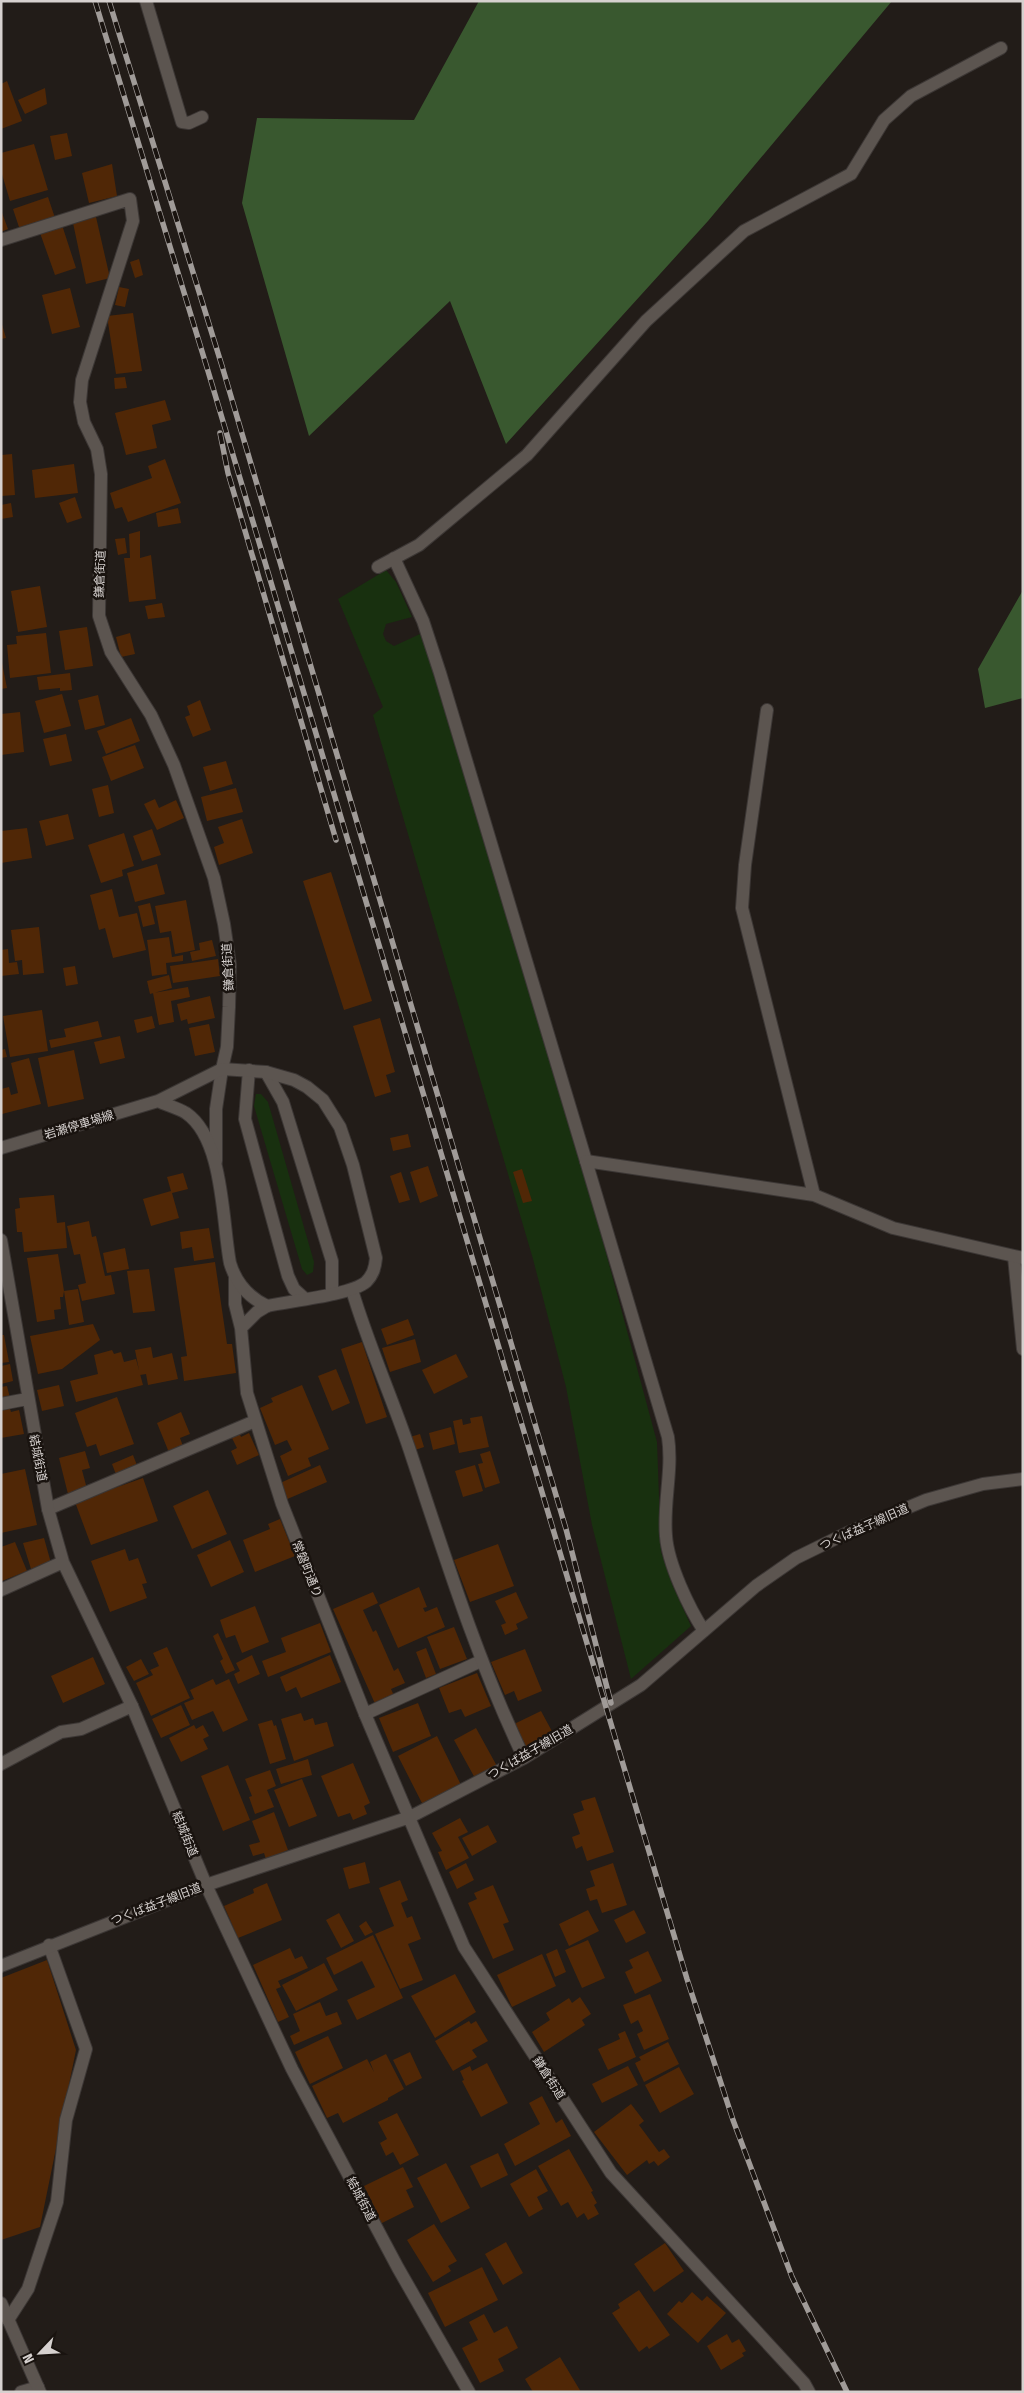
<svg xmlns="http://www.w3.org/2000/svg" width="1024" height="2393" viewBox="0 0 1024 2393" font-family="'Fira Sans Condensed','Noto Sans JP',sans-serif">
<rect width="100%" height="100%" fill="#221c18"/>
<!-- green -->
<path fill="#18300f" d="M 386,570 L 396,582 L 412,617 L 386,624 L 383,634 L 386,641 L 394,646 L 420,634 L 435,675 L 599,1227 L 657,1442 L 661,1552 L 672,1584 L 691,1626 L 631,1679 L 592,1525 L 566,1387 L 533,1259 L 373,715 L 383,707 L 338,599 Z
M 256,1094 L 261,1094 L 268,1102 L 314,1262 L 313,1272 L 307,1275 L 302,1269 L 254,1106 Z"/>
<!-- forest -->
<path fill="#39582f" d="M 479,1 L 892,1 L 708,221 L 506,444 L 450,301 L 309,436 L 242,203 L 257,118 L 414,120 Z
M 1023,590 L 1023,698 L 985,708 L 978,669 Z"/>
<!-- building -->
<path fill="#502706" d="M 7,81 L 22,121 L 1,129 L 1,84 Z
M 45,88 L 47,104 L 25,114 L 18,100 Z
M 67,133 L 72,156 L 55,160 L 50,136 Z
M 34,144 L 48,190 L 10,201 L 1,171 L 1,153 Z
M 112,164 L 117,196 L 89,203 L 82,173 Z
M 48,197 L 55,218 L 20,230 L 13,209 Z
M 1,210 L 8,229 L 1,232 Z
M 96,217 L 110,278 L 86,284 L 73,223 Z
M 62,225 L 76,268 L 55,275 L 40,233 Z
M 139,259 L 143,275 L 135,278 L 130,262 Z
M 119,287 L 129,289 L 125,307 L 115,305 Z
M 70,288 L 80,327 L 52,334 L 42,295 Z
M 133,313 L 142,371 L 116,374 L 107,316 Z
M 1,321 L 6,338 L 1,339 Z
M 125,377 L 127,388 L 115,389 L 114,378 Z
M 165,400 L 171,420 L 152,425 L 157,448 L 126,455 L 115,413 Z
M 12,454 L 15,495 L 1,496 L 1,455 Z
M 165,459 L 181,503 L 128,522 L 122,507 L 115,509 L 110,493 L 152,478 L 148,466 Z
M 74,464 L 78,493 L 35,498 L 32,470 Z
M 75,497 L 82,518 L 67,523 L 59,503 Z
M 11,503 L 13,517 L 1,519 L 1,505 Z
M 178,508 L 181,523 L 158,527 L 156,513 Z
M 140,531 L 140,558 L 151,555 L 156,599 L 129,602 L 124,558 L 130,558 L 129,534 Z
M 125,538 L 127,553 L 118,555 L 115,539 Z
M 40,586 L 47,627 L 18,632 L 11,591 Z
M 162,603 L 165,617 L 148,619 L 145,606 Z
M 87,627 L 93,666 L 65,670 L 59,631 Z
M 46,633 L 51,673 L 10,678 L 7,645 L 17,644 L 16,636 Z
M 130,633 L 135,654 L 121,657 L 116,637 Z
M 1,658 L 7,688 L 1,689 Z
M 70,673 L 72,690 L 60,691 L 60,688 L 39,690 L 37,677 Z
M 62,694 L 71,726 L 44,733 L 35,701 Z
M 98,695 L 105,725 L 85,730 L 78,700 Z
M 200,700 L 211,730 L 193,737 L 185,717 L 190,715 L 187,706 Z
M 20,712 L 24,752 L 1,755 L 1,714 Z
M 131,718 L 140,741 L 106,754 L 97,731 Z
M 66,734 L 72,761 L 50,766 L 43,739 Z
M 135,745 L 144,768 L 111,781 L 102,757 Z
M 226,761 L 233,784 L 210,791 L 203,767 Z
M 108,785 L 114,813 L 99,817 L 92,789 Z
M 236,788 L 243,812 L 207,821 L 201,797 Z
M 155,799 L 159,808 L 176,800 L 184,818 L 157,830 L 144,804 Z
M 68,814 L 74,839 L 46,846 L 39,821 Z
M 242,819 L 253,853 L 219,865 L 214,847 L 224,843 L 218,827 Z
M 27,828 L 32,858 L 1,863 L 1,831 Z
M 152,829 L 161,855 L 142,861 L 133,836 Z
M 124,833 L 134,866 L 122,870 L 123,876 L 101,883 L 88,845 Z
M 157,864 L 165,894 L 135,902 L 127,873 Z
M 331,872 L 372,1001 L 344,1010 L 303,881 Z
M 112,889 L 119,917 L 137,913 L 146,950 L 113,958 L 105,928 L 99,930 L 90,895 Z
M 186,900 L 195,950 L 175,954 L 171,931 L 160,933 L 155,906 Z
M 150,903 L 155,924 L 143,927 L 138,906 Z
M 39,927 L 44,973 L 23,975 L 22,960 L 15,961 L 11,930 Z
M 169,937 L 172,957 L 183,955 L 183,961 L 166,963 L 167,974 L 152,976 L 147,940 Z
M 212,940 L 216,956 L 192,961 L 190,952 L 200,950 L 199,943 Z
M 8,949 L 9,963 L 17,962 L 19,974 L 1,976 L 1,950 Z
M 218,959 L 220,976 L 173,983 L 170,966 Z
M 75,966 L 78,984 L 66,986 L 63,968 Z
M 169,975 L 172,988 L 150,994 L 147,981 Z
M 188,987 L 190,997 L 171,1001 L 174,1022 L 159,1025 L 153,993 Z
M 210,996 L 215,1018 L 188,1024 L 187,1019 L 181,1021 L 177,1004 Z
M 42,1010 L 48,1051 L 10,1057 L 3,1016 Z
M 152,1016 L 155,1028 L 137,1033 L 134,1020 Z
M 380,1018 L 395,1072 L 386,1075 L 391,1092 L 375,1097 L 353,1026 Z
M 98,1021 L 102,1037 L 51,1048 L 49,1040 L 66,1037 L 64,1029 Z
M 209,1024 L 215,1052 L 195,1056 L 189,1028 Z
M 120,1036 L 125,1058 L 100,1064 L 94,1042 Z
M 5,1049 L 7,1057 L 1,1058 L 1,1050 Z
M 74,1050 L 84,1099 L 48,1107 L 38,1058 Z
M 29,1058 L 41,1104 L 2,1114 L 1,1089 L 9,1087 L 11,1095 L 18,1093 L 11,1063 Z
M 408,1134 L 411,1147 L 393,1151 L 390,1138 Z
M 428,1166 L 438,1196 L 420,1203 L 410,1172 Z
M 522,1169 L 532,1201 L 523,1203 L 513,1172 Z
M 401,1172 L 410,1200 L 399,1203 L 390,1176 Z
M 183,1173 L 188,1189 L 172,1193 L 179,1218 L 151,1226 L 143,1199 L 171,1191 L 167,1177 Z
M 54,1195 L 57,1223 L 65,1222 L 67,1248 L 24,1252 L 22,1232 L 17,1232 L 15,1209 L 20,1208 L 19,1198 Z
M 89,1221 L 92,1237 L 96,1236 L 105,1276 L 111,1275 L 115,1294 L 82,1301 L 78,1285 L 86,1283 L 80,1254 L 74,1255 L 67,1226 Z
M 209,1228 L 214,1258 L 194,1261 L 192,1247 L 182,1249 L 180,1232 Z
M 125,1248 L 129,1269 L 107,1273 L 103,1253 Z
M 58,1254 L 64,1291 L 63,1297 L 60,1297 L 61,1309 L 54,1310 L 55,1319 L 37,1322 L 27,1258 Z
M 215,1262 L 227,1344 L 232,1344 L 236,1373 L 184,1381 L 181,1357 L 187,1356 L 174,1268 Z
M 149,1269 L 155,1311 L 133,1313 L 127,1271 Z
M 78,1289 L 84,1322 L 69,1325 L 64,1291 Z
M 408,1319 L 414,1335 L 387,1345 L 381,1329 Z
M 93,1324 L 100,1340 L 62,1369 L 38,1374 L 30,1336 Z
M 1,1335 L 4,1335 L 9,1362 L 1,1363 Z
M 415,1339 L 421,1362 L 390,1372 L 382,1348 Z
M 362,1342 L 387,1417 L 366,1424 L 341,1349 Z
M 151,1347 L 153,1358 L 172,1353 L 178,1379 L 148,1385 L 146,1374 L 140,1375 L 135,1350 Z
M 112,1350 L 114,1354 L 121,1352 L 124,1362 L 136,1359 L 143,1385 L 76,1402 L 70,1381 L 98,1374 L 94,1355 Z
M 456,1354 L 468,1377 L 434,1394 L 422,1370 Z
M 10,1364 L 13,1381 L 1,1384 L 1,1366 Z
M 336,1369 L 350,1403 L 332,1411 L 318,1376 Z
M 59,1385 L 64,1406 L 42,1411 L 37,1390 Z
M 302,1385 L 329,1449 L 308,1458 L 311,1466 L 288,1476 L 280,1456 L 292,1450 L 287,1440 L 275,1445 L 260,1408 L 273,1402 L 271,1398 Z
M 7,1386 L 10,1398 L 1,1401 L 1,1387 Z
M 117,1397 L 134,1444 L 100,1456 L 96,1444 L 87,1447 L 75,1413 Z
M 9,1406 L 11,1412 L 19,1410 L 24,1434 L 1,1438 L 1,1408 Z
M 181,1412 L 190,1434 L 180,1438 L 184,1449 L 170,1455 L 157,1423 Z
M 482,1416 L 489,1447 L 459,1453 L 453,1421 L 462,1419 L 463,1425 L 471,1423 L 470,1418 Z
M 451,1427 L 455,1444 L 433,1450 L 429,1433 Z
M 239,1432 L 241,1437 L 249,1433 L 259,1455 L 237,1465 L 231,1451 L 237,1448 L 231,1436 Z
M 420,1434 L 424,1447 L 415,1450 L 410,1437 Z
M 85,1451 L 90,1468 L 82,1470 L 87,1489 L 68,1494 L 59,1458 Z
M 490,1451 L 500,1483 L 485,1488 L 478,1464 L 483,1463 L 480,1454 Z
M 133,1455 L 138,1468 L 117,1477 L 112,1464 Z
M 320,1465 L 327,1482 L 285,1500 L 278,1484 Z
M 475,1465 L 483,1491 L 463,1497 L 455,1471 Z
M 25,1469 L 37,1525 L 1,1533 L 1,1474 Z
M 143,1478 L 158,1521 L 91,1545 L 75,1502 Z
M 208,1490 L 227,1534 L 192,1549 L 173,1506 Z
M 280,1519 L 295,1556 L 255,1572 L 243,1540 L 270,1529 L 268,1524 Z
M 44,1538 L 51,1563 L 31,1569 L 23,1543 Z
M 230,1540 L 244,1572 L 211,1587 L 197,1555 Z
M 15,1542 L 27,1571 L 2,1581 L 1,1547 Z
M 498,1544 L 514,1586 L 470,1602 L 454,1560 Z
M 125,1549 L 129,1561 L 138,1558 L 147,1583 L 142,1584 L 147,1598 L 110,1612 L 91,1561 Z
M 419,1587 L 427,1607 L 423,1608 L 425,1612 L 437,1607 L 445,1627 L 398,1648 L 379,1605 Z
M 373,1592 L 378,1603 L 363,1610 L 373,1632 L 376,1630 L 394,1671 L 398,1668 L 405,1683 L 391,1689 L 395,1698 L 376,1706 L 333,1609 Z
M 516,1592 L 528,1618 L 516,1624 L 518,1629 L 505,1635 L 501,1625 L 506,1623 L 495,1601 Z
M 255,1606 L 269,1642 L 242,1653 L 235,1635 L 226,1638 L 220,1620 Z
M 320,1623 L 331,1652 L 268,1677 L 262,1661 L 286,1652 L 281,1638 Z
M 454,1627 L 467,1659 L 440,1669 L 427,1637 Z
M 218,1633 L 235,1670 L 226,1674 L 220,1661 L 223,1659 L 213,1636 Z
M 167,1647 L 190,1698 L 151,1716 L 136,1683 L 153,1675 L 150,1670 L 159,1666 L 153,1653 Z
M 426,1648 L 436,1674 L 426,1678 L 416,1652 Z
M 525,1649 L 542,1691 L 518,1701 L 514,1691 L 505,1695 L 491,1662 Z
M 252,1655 L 260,1674 L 238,1684 L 234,1674 L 240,1671 L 236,1663 Z
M 330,1655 L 341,1682 L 301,1698 L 296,1687 L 286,1692 L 280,1677 Z
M 93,1657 L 105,1684 L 63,1703 L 51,1676 Z
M 141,1659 L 149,1674 L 134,1681 L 126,1667 Z
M 477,1673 L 491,1706 L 465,1717 L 461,1709 L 449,1713 L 439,1688 Z
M 213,1679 L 216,1685 L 229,1679 L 248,1720 L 223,1732 L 213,1711 L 192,1720 L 184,1703 L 194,1699 L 190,1690 Z
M 418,1703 L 431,1736 L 393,1752 L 379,1718 Z
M 181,1705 L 190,1725 L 161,1738 L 152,1719 Z
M 541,1711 L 554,1735 L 525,1750 L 512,1725 Z
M 301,1713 L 304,1721 L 313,1718 L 315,1725 L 327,1722 L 334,1746 L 294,1761 L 281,1719 Z
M 272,1720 L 274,1726 L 276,1725 L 286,1759 L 270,1764 L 258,1724 Z
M 194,1725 L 196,1729 L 203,1725 L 209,1736 L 203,1739 L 208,1749 L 181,1762 L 169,1738 Z
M 476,1728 L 498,1768 L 476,1780 L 454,1740 Z
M 437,1736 L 462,1787 L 424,1807 L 398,1756 Z
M 308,1759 L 312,1775 L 281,1784 L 276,1769 Z
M 353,1763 L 370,1803 L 364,1806 L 367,1814 L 353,1820 L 350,1813 L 338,1817 L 321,1776 Z
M 228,1765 L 250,1820 L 223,1831 L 201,1776 Z
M 270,1770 L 276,1786 L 267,1790 L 274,1807 L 255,1814 L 249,1797 L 252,1796 L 245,1779 Z
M 302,1779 L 317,1816 L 289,1827 L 274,1790 Z
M 595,1797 L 614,1852 L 587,1861 L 582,1846 L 576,1849 L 572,1837 L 580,1834 L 573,1814 L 584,1810 L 581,1801 Z
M 274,1812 L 288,1850 L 266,1859 L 264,1853 L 253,1856 L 249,1845 L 260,1842 L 252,1821 Z
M 460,1818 L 468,1832 L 458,1837 L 469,1858 L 446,1870 L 438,1852 L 442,1851 L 432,1833 Z
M 488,1825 L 497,1842 L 472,1856 L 462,1838 Z
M 365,1862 L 370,1883 L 349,1889 L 343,1868 Z
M 466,1863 L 474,1880 L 457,1889 L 449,1872 Z
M 613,1863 L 627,1905 L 602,1913 L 597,1899 L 590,1901 L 586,1889 L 595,1886 L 590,1871 Z
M 400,1880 L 408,1900 L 401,1903 L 407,1918 L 412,1916 L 421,1939 L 408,1944 L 423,1980 L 400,1989 L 375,1934 L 394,1926 L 379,1888 Z
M 267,1883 L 282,1920 L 238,1938 L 224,1906 L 254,1893 L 253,1889 Z
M 493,1885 L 509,1922 L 503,1924 L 514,1950 L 493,1959 L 468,1903 L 477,1899 L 474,1893 Z
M 588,1910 L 599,1931 L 569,1946 L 559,1924 Z
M 634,1910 L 646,1933 L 626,1943 L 614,1920 Z
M 339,1913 L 354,1941 L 341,1948 L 326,1920 Z
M 366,1921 L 373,1932 L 365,1936 L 359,1926 Z
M 373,1935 L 403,1998 L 357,2020 L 347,2000 L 375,1987 L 362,1961 L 334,1975 L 326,1958 Z
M 588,1940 L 605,1978 L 582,1988 L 565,1950 Z
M 290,1948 L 295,1959 L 302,1956 L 308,1968 L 278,1981 L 281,1987 L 276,1989 L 289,2017 L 278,2022 L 253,1965 Z
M 557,1949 L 566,1972 L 555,1977 L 546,1954 Z
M 648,1951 L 662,1981 L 635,1994 L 625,1972 L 633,1968 L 629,1960 Z
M 542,1954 L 556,1986 L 512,2007 L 497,1975 Z
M 47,1960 L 76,2050 L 40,2227 L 1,2240 L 1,1978 Z
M 324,1963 L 338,1990 L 296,2011 L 282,1985 Z
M 455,1974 L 476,2012 L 435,2038 L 411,1996 Z
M 650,1994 L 669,2039 L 644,2050 L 637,2034 L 643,2031 L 638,2020 L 631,2024 L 623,2005 Z
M 580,1997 L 591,2014 L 582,2020 L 585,2025 L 544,2052 L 532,2032 L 550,2020 L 546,2013 L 569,1998 L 572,2003 Z
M 320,2002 L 326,2016 L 337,2012 L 342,2024 L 294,2045 L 290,2036 L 300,2031 L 293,2014 Z
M 469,2021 L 471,2024 L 476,2021 L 488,2041 L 472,2050 L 477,2057 L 453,2071 L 435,2041 Z
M 625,2031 L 636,2057 L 608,2070 L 598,2049 L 620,2039 L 618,2034 Z
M 328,2036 L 343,2068 L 310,2084 L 295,2052 Z
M 668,2042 L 679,2064 L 644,2082 L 635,2063 L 641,2060 L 639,2057 Z
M 410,2052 L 422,2078 L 406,2086 L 393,2060 Z
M 386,2054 L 404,2089 L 388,2098 L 388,2100 L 343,2123 L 338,2113 L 327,2118 L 312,2086 L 367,2059 L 374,2072 L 370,2062 Z
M 487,2063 L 508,2103 L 481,2117 L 462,2081 L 464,2080 L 460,2071 L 470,2066 L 472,2071 Z
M 628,2066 L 638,2085 L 602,2103 L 592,2084 Z
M 679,2067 L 694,2094 L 660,2113 L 645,2085 Z
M 542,2096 L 556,2123 L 562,2119 L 571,2136 L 515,2166 L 504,2144 L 540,2124 L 529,2103 Z
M 631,2104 L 644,2121 L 639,2125 L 659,2152 L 664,2149 L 670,2157 L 658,2166 L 654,2161 L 649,2164 L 647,2160 L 627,2175 L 594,2132 Z
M 397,2113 L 419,2155 L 400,2165 L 393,2152 L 386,2156 L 380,2143 L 387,2139 L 378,2122 Z
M 569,2149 L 593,2191 L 591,2192 L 597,2203 L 594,2205 L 599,2214 L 588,2220 L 584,2213 L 577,2218 L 568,2202 L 561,2206 L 538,2166 Z
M 498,2153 L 508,2175 L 481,2188 L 470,2166 Z
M 446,2163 L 470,2208 L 441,2223 L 417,2178 Z
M 403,2167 L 413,2187 L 406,2190 L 414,2207 L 378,2225 L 374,2216 L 378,2214 L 364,2186 Z
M 536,2169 L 548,2191 L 537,2197 L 543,2209 L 529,2217 L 510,2184 Z
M 434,2224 L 457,2261 L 448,2266 L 451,2271 L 433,2282 L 407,2240 Z
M 506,2242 L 523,2273 L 503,2285 L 485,2254 Z
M 665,2243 L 684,2271 L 654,2292 L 634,2264 Z
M 482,2267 L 498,2300 L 445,2327 L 428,2293 Z
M 639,2290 L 670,2335 L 649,2349 L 647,2346 L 639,2352 L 612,2313 L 620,2308 L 618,2304 Z
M 692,2292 L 702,2301 L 707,2296 L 726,2313 L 698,2343 L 667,2314 L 679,2301 L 682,2303 Z
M 484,2314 L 494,2333 L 507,2326 L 518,2348 L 498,2359 L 504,2371 L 480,2383 L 462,2348 L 478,2340 L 469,2322 Z
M 727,2334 L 732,2343 L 739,2339 L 746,2351 L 742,2353 L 744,2356 L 721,2370 L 707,2346 Z
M 560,2357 L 581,2392 L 533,2392 L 525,2379 Z"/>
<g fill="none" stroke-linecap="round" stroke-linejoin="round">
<!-- lane casing -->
<g stroke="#3c3735" stroke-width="14">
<path id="lane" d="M 146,1 L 182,122 L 189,123 L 202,117
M 394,558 L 423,621 L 440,673 L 586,1161
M 378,567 L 419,545 L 527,455 L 646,321 L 744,231 L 851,174 L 884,120 L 911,96 L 1001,48
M 249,1070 L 245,1119 L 288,1276 L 294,1289 L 304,1298
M 266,1072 L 283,1102 L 332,1261 L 332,1294
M 216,1161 L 216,1109 L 222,1069
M 1014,1257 L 1023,1349
M 48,1509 L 255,1421
M 365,1714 L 481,1661
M 1,1764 L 61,1732 L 81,1729 L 132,1706
M 8,2320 L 28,2289 L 57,2202 L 66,2120 L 86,2049 L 49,1945"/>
</g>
<!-- street casing -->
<g stroke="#3c3735" stroke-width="14">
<path id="street" d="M 1,240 L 130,199 L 133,221 L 82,380 L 80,402 L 84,422 L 97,449 L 101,474 L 99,616 L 111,652 L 151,715 L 174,765 L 214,878 L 224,924 L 230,965 L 229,1007 L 227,1047 L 222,1069
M 767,710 L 745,865 L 742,908 L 814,1195
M 1,1240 L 48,1509 L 63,1562 L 132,1706 L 206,1885 L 292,2069 L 398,2268 L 469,2392
M 235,1278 L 235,1304 L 241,1328 L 247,1393 L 282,1504 L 365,1714 L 464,1947 L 611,2173 L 804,2383 L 809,2392
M 352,1290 C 368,1344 391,1395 409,1448 C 444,1553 476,1658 524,1758
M 241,1328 L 257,1312 L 267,1306
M 1,1404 L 27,1399
M 1,1590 L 63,1562
M 704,1631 C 689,1608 668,1564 666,1536 C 663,1503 673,1470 668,1437 L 586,1161 L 814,1195 L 893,1228 L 1023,1258
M 1,1966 L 206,1885 L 410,1817 L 524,1758 L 641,1685 L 756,1586 L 796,1558 L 847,1533 L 926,1500 L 983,1484 L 1023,1479
M 21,2392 L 38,2387"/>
</g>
<!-- secondary casing -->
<g stroke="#3c3735" stroke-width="14">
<path id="secondary" d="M 1,1148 L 158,1101 L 222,1069 L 266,1072 L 294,1080 L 307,1087 L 323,1100 L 340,1127 L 353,1165 L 376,1258 C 375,1268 373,1275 366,1282 C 351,1295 289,1301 267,1306 C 248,1297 236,1283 230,1263 C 222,1221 224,1139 186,1113 C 178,1108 166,1105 158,1101
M 1,2303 L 40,2392"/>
</g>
<!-- lane -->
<use href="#lane" stroke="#5c5550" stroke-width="12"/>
<!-- street -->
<use href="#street" stroke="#5c5550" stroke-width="12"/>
<!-- secondary -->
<use href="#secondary" stroke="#5c5550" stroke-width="12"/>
<!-- rail casing -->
<g stroke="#a09b98" stroke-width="5.5">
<path id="rail" d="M 95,1 L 208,371 L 687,1979 L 733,2120 L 792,2277 L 847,2392
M 109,1 L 222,366 L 566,1529 L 611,1703
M 220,433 L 228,473 L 336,840"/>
</g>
<!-- rail -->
<use href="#rail" stroke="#19130f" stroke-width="4" stroke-dasharray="11" stroke-linecap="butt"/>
</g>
<g text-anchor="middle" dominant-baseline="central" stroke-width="5" stroke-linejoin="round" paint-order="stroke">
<!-- street labels -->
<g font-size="12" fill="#d6d1cf" stroke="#19130f">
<text transform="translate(100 574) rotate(-88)">鎌倉街道</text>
<text transform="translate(228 967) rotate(-93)">鎌倉街道</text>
<text transform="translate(79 1125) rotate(-17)">岩瀬停車場線</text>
<text transform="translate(38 1458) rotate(79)">結城街道</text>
<text transform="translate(864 1527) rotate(-24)">つくば益子線旧道</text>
<text transform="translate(307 1569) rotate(68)">常磐町通り</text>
<text transform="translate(530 1752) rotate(-30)">つくば益子線旧道</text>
<text transform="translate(185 1834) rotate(68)">結城街道</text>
<text transform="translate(156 1904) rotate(-21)">つくば益子線旧道</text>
<text transform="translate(549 2078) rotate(57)">鎌倉街道</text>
<text transform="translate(361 2199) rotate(62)">結城街道</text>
</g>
</g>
<!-- border -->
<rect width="1024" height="2393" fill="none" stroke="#d6d1cf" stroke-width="5"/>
<!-- north arrow -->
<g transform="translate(40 2353) rotate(245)" stroke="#19130f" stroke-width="4" paint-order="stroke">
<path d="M0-4L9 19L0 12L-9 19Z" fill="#d6d1cf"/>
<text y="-8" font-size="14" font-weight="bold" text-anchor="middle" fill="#d6d1cf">N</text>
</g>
</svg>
